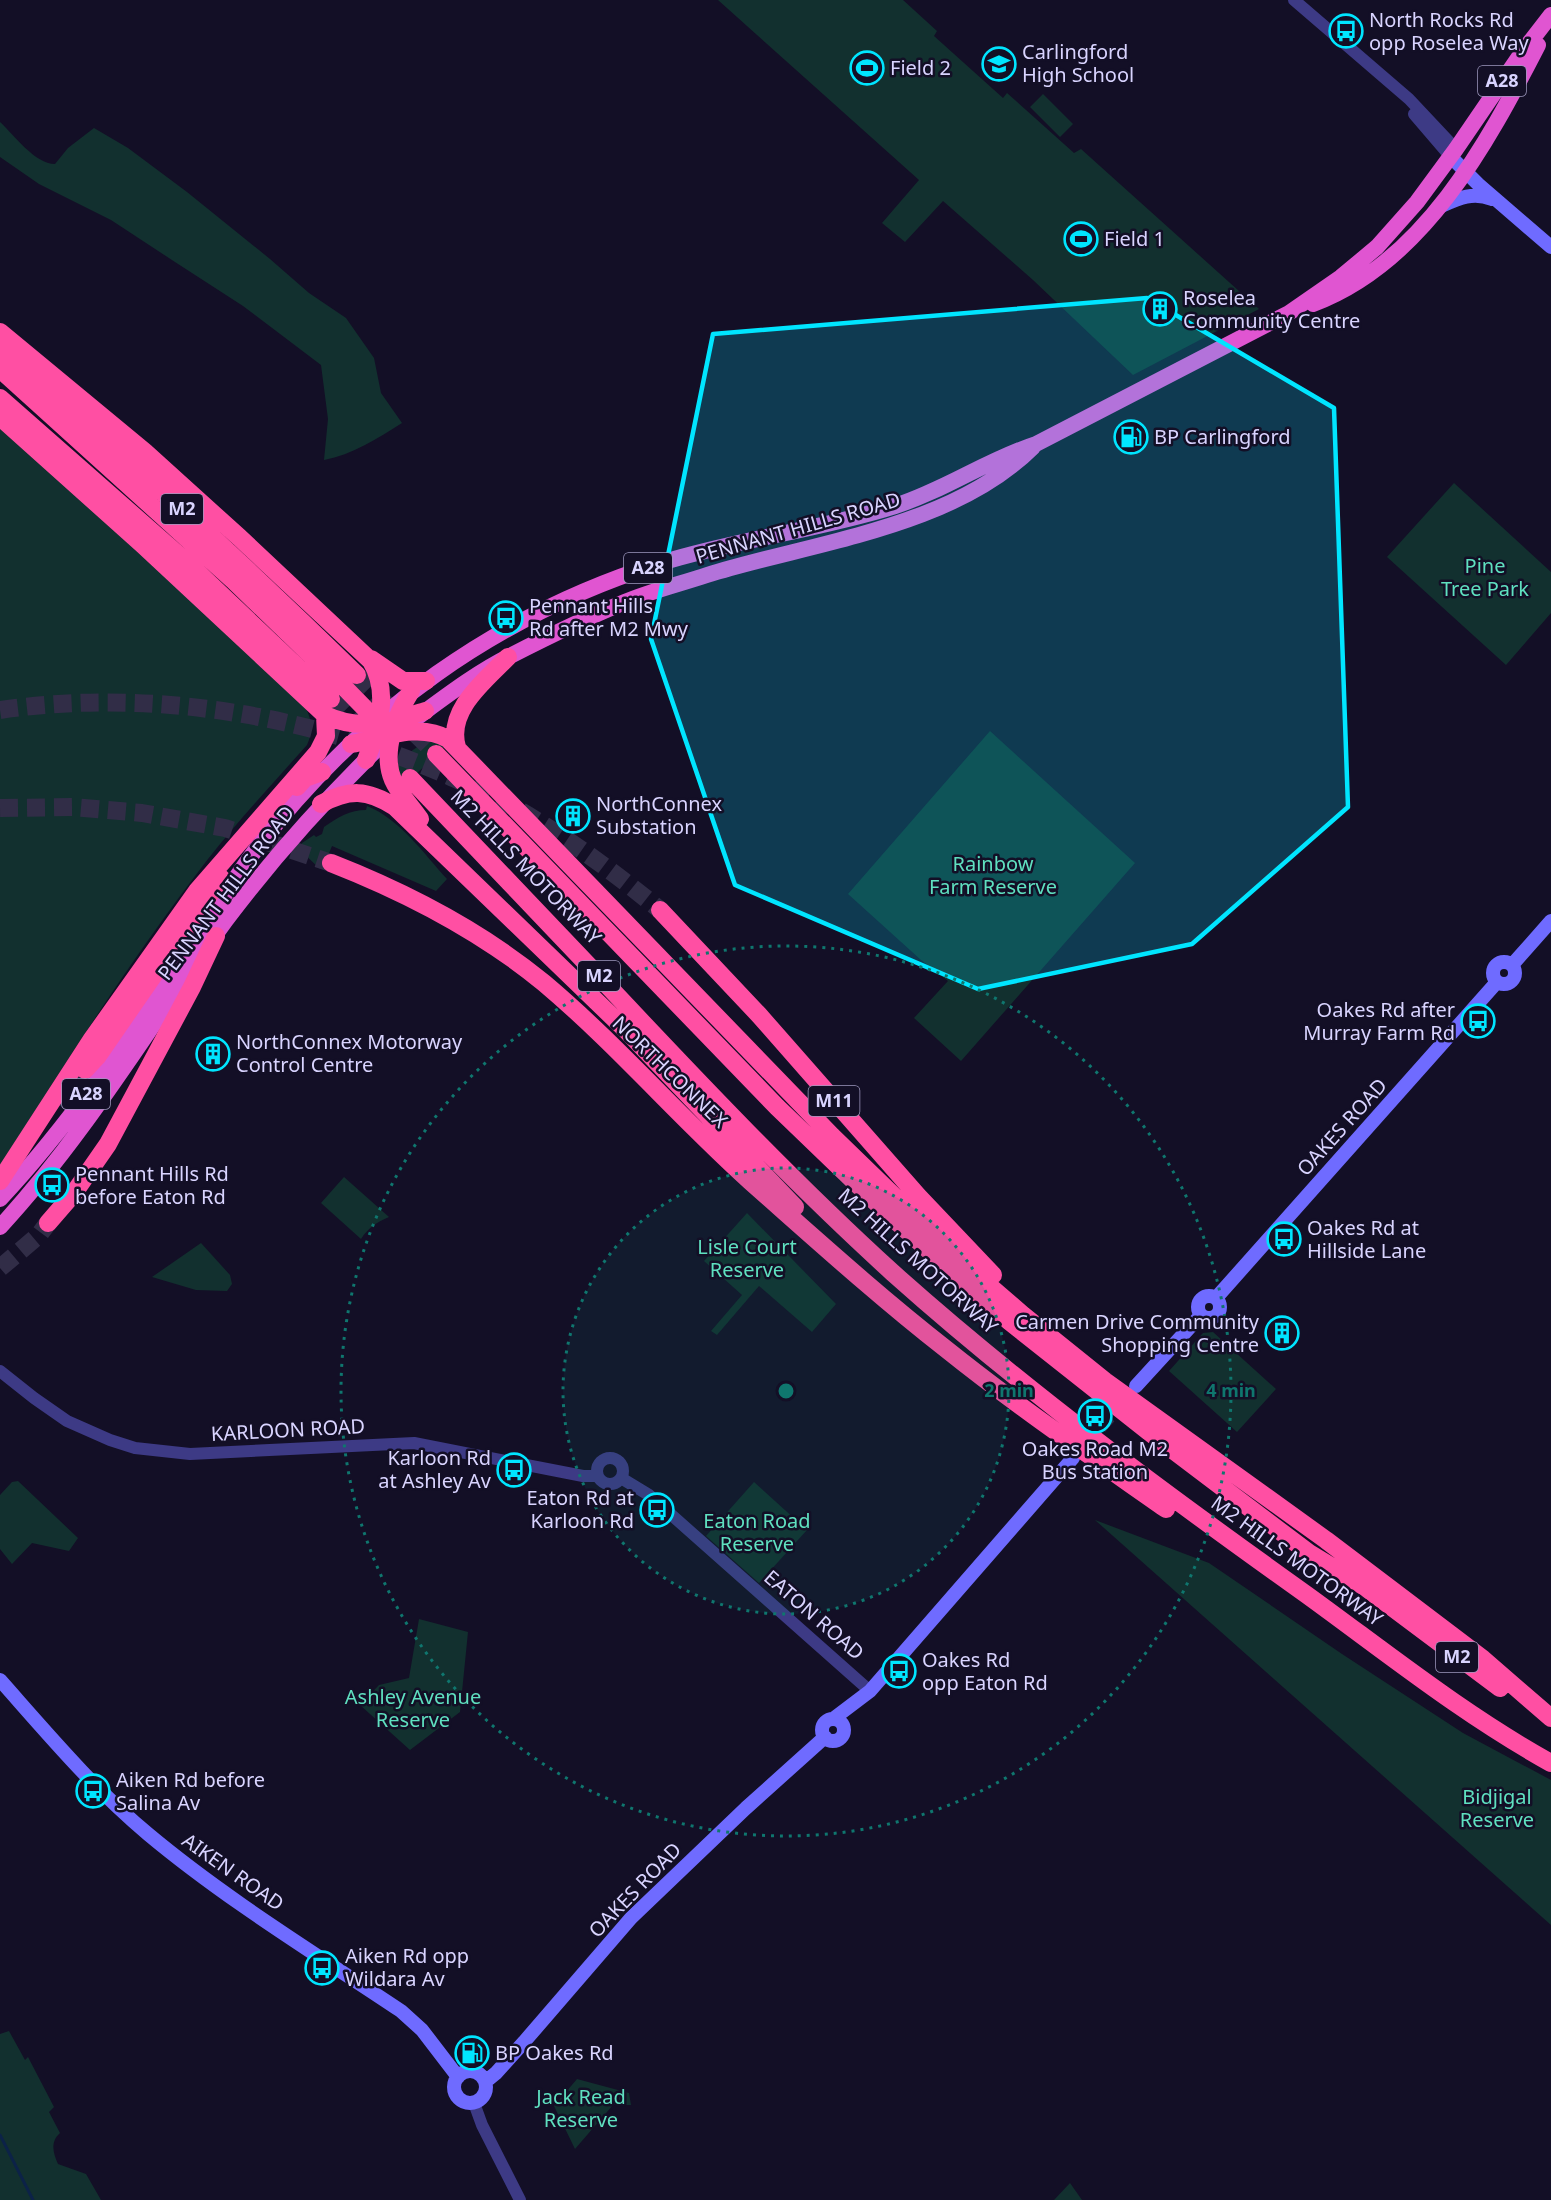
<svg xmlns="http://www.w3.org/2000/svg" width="1551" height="2200" viewBox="0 0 1551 2200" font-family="'Noto Sans',sans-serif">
<rect width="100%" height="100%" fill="#130f26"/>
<path fill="#12302f" d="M718 0H903L937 31 934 36 1003 98 1007 93 1074 153 1081 149 1259 309 1133 375 1033 280 943 201 905 242 882 223 919 180Z
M1043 94 1073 124 1060 137 1030 107Z
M0 122C14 135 35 164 55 164L68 148 94 128 128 148 187 192 270 259 309 293 346 318 374 358 381 393 402 423C378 438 352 455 324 460L328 419 321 365 243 306 175 262 111 220 39 184 0 157Z
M0 426 301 700C311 716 315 728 307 745 273 783 239 820 208 859 132 957 66 1062 0 1166Z
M1454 483 1551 572V613L1506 665 1387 557Z
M990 731 1135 863 961 1061 914 1018 948 981 921 960 848 894Z
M423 739 445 746 402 788 396 762 420 745Z
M367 806C400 819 424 854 447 879L436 891 332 846 325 863 320 869 299 849 302 843 314 835 316 837 322 834 324 827C338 817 350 810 366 810Z
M344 1177 389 1217C377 1222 368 1228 361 1239L321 1203Z
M747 1213 836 1304 812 1332 759 1286 717 1335 711 1331 742 1295 704 1261Z
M201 1243 230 1275 232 1284 227 1291 196 1290 152 1277Z
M1213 1332 1276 1389 1237 1432 1169 1371 1203 1333Z
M18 1481 78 1538 69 1551 32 1543 12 1564 0 1549V1495L12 1482Z
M754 1482 807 1530 759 1583 706 1536Z
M1095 1520 1209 1563 1342 1654 1463 1733 1551 1780V1925Z
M419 1619 468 1632 460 1712 410 1750 360 1705 379 1685 409 1678Z
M9 2031 25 2060 28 2057 54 2107 49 2112 60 2133C50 2142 53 2153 58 2164L86 2174 101 2200H0V2034Z
M577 2079 629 2093 631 2105H613L575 2149 554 2106Z
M1070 2183 1082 2200H1054Z"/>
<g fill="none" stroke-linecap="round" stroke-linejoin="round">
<path stroke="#0c2248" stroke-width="3" d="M0 2135 33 2200"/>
<path stroke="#312d47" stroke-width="14" stroke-dasharray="14 7" stroke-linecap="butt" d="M1086 1443 1123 1401"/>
<path stroke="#312d47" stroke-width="18" stroke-dasharray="18 9" stroke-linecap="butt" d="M357 675 436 754
M331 699 362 730
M0 710C152 688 309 715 449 776 464 783 480 789 495 797 554 828 608 867 660 910
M0 808 73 807 142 813 225 828 331 863
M58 1104 85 1070
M0 1268 39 1235 48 1223"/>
<path stroke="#3d3a85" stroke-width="12" d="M1294 0 1409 99 1456 149
M1414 114 1450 156
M0 1371 34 1398 67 1421 110 1440 135 1448 190 1454 414 1443 583 1476H597
M597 1471a13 13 0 1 1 26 0a13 13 0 1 1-26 0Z
M621 1478 649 1495 870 1691
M474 2103 482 2125 520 2200"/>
<path stroke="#6f6bff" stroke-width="14" d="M1450 156 1478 184 1551 247
M1439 207C1457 199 1472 191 1492 199
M1493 973a11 11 0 1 1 22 0a11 11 0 1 1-22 0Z
M1512 965 1551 921
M1198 1307a11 11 0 1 1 22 0a11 11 0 1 1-22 0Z
M1216 1298 1497 982
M1136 1386 1201 1315
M0 1680C47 1733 94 1789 148 1834 227 1900 316 1954 401 2011L422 2030 458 2077
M833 1719 870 1691 1073 1458
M822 1730a11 11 0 1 1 22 0a11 11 0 1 1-22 0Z
M454 2087a16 16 0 1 1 32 0a16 16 0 1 1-32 0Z
M485 2082 496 2073 524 2042 631 1918 746 1808 825 1737"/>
<path stroke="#e055d1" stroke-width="16" d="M1313 304C1423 263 1487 144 1538 45
M415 719C445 697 476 673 510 656 547 637 586 618 625 602 651 591 680 584 707 575 813 542 952 528 1033 447
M0 1199C78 1116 140 1019 204 925 222 900 238 873 257 848 361 712 498 614 661 563 738 539 819 530 895 506 945 490 987 460 1036 444L1289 313 1341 277 1377 247 1417 202 1456 149 1523 51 1551 15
M0 1227C87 1133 151 1023 226 920 272 859 322 803 376 750"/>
<path stroke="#ff4fa3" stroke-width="18" d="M0 332 145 452 239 537 371 661C390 692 379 729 366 760
M0 351C124 454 242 562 357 675
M0 369 233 580 343 686 384 728
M0 398 191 566 331 699
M0 417 143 545 325 715C361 732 389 722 425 711
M371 659 403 681H426
M411 691C396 715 381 752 393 780 399 794 412 807 420 819
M351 744C382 738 419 722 448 739L832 1136 965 1265 1023 1315 1105 1381 1326 1540 1483 1659 1551 1718
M457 747C446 710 486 680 508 657
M436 754 777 1107 886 1212 943 1263 1010 1322 1149 1432 1309 1553 1365 1587 1500 1688
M410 778C476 848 543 917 609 987 701 1085 794 1183 893 1273 1024 1390 1164 1493 1307 1595 1387 1653 1464 1715 1551 1763
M297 787 305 778 322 772
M321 804C349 789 367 789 395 807L626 1030 795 1207
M331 863C405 892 482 932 544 983 620 1047 685 1124 760 1190 821 1244 882 1299 946 1349 1017 1406 1092 1457 1166 1509
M660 910 759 1015 918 1196 993 1275
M85 1070 97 1057 221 878
M0 1181 92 1039 197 891 318 752 326 736 325 715
M48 1223 74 1193 108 1144 192 987 216 936"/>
</g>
<path fill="#00e5ff" fill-opacity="0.2" stroke="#00e5ff" stroke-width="4.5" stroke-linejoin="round" d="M1147 298 1334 408 1348 807 1192 944 978 989 735 885 651 639 713 334Z"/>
<circle cx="786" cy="1391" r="223" fill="#0f766e" fill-opacity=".12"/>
<g fill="none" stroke="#0f766e" stroke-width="3" stroke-dasharray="3 6">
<circle cx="786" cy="1391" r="223"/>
<circle cx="786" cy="1391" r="445"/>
</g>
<defs>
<symbol id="bus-ring" viewBox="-11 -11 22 22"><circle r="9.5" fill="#130f26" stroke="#00e5ff" stroke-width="1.5"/><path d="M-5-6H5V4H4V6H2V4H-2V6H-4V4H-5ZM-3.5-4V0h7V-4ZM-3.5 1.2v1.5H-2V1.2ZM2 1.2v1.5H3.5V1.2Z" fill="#00e5ff"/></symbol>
<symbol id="school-ring" viewBox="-11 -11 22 22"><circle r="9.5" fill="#130f26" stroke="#00e5ff" stroke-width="1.5"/><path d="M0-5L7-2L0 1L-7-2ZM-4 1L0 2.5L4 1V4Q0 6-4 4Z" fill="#00e5ff"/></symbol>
<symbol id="stadium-ring" viewBox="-11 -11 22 22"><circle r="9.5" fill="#130f26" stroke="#00e5ff" stroke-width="1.5"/><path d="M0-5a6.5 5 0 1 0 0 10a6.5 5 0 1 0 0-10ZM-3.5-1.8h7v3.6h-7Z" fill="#00e5ff"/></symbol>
<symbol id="building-ring" viewBox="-11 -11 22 22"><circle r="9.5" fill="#130f26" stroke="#00e5ff" stroke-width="1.5"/><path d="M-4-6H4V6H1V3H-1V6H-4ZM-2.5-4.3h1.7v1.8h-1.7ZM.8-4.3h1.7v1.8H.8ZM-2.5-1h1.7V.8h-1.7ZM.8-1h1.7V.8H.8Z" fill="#00e5ff"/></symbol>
<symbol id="fuel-ring" viewBox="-11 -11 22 22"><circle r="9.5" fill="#130f26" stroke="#00e5ff" stroke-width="1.5"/><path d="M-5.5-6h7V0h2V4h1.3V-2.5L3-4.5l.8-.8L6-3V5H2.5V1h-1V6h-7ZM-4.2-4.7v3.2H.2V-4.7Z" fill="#00e5ff"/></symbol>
</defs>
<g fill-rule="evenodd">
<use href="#bus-ring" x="1327" y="12" width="38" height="38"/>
<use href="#school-ring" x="980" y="45" width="38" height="38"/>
<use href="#stadium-ring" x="848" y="49" width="38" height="38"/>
<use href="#stadium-ring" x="1062" y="220" width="38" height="38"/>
<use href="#building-ring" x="1141" y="290" width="38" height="38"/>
<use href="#fuel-ring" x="1112" y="418" width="38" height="38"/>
<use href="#bus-ring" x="487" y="599" width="38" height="38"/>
<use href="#building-ring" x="554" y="797" width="38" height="38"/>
<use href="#bus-ring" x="1459" y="1002" width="38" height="38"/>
<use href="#building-ring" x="194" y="1035" width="38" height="38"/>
<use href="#bus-ring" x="33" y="1166" width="38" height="38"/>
<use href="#bus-ring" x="1265" y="1220" width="38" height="38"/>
<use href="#building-ring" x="1263" y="1314" width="38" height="38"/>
<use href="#bus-ring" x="1076" y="1397" width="38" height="38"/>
<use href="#bus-ring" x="495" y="1451" width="38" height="38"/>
<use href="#bus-ring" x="638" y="1491" width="38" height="38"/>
<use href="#bus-ring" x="880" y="1652" width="38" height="38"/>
<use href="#bus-ring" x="74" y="1772" width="38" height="38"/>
<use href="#bus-ring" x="303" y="1949" width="38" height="38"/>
<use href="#fuel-ring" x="453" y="2034" width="38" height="38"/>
</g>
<g text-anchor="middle" stroke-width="5" stroke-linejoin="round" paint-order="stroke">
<g fill="#130f26" stroke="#9e99be" stroke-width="1.5">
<rect x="1478" y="66" width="48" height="30" rx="4.5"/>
<rect x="161" y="494" width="42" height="30" rx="4.5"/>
<rect x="624" y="553" width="48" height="30" rx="4.5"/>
<rect x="578" y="961" width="42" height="30" rx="4.5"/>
<rect x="62" y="1079" width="48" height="30" rx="4.5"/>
<rect x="808.5" y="1086" width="51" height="30" rx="4.5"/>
<rect x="1436" y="1642" width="42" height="30" rx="4.5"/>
</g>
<g font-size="18" font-weight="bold" fill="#d9d4ff">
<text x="1502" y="87">A28</text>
<text x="182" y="515">M2</text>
<text x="648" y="574">A28</text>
<text x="599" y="982">M2</text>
<text x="86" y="1100">A28</text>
<text x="834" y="1107">M11</text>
<text x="1457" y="1663">M2</text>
</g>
<g font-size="20" fill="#d9d4ff" stroke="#130f26" text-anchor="start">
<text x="1369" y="27">North Rocks Rd<tspan x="1369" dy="23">opp Roselea Way</tspan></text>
<text x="1022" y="59">Carlingford<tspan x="1022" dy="23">High School</tspan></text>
<text x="890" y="75">Field 2</text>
<text x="1104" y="246">Field 1</text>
<text x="1183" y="305">Roselea<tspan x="1183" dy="23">Community Centre</tspan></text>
<text x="1154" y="444">BP Carlingford</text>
<text x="529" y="613">Pennant Hills<tspan x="529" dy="23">Rd after M2 Mwy</tspan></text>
<text x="596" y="811">NorthConnex<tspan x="596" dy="23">Substation</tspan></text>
<text x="1455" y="1017" text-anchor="end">Oakes Rd after<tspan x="1455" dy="23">Murray Farm Rd</tspan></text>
<text x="236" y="1049">NorthConnex Motorway<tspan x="236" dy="23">Control Centre</tspan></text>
<text x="75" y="1181">Pennant Hills Rd<tspan x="75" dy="23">before Eaton Rd</tspan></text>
<text x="1307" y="1235">Oakes Rd at<tspan x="1307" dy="23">Hillside Lane</tspan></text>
<text x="1259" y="1329" text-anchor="end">Carmen Drive Community<tspan x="1259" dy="23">Shopping Centre</tspan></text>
<text x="1095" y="1456" text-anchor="middle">Oakes Road M2<tspan x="1095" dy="23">Bus Station</tspan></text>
<text x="491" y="1465" text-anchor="end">Karloon Rd<tspan x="491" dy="23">at Ashley Av</tspan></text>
<text x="634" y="1505" text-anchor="end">Eaton Rd at<tspan x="634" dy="23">Karloon Rd</tspan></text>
<text x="922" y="1667">Oakes Rd<tspan x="922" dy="23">opp Eaton Rd</tspan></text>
<text x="116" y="1787">Aiken Rd before<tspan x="116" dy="23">Salina Av</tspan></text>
<text x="345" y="1963">Aiken Rd opp<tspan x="345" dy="23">Wildara Av</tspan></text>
<text x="495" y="2060">BP Oakes Rd</text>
</g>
<g font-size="20" fill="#d9d4ff" stroke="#130f26">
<text transform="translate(798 528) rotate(-16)" y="7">PENNANT HILLS ROAD</text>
<text transform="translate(526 867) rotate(46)" y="7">M2 HILLS MOTORWAY</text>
<text transform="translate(226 893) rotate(-53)" y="7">PENNANT HILLS ROAD</text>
<text transform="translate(670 1072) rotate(44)" y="7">NORTHCONNEX</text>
<text transform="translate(1342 1127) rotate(-48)" y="7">OAKES ROAD</text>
<text transform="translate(918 1261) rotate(42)" y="7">M2 HILLS MOTORWAY</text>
<text transform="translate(288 1430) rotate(-3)" y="7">KARLOON ROAD</text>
<text transform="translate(1297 1561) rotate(36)" y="7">M2 HILLS MOTORWAY</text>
<text transform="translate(814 1615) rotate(41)" y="7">EATON ROAD</text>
<text transform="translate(233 1872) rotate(35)" y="7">AIKEN ROAD</text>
<text transform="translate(635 1890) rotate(-46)" y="7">OAKES ROAD</text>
</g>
<g font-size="20" fill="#5fe0c0" stroke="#130f26">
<text x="1485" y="573">Pine<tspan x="1485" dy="23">Tree Park</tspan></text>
<text x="993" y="871">Rainbow<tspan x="993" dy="23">Farm Reserve</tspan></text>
<text x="747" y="1254">Lisle Court<tspan x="747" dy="23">Reserve</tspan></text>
<text x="757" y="1528">Eaton Road<tspan x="757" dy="23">Reserve</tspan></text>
<text x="413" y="1704">Ashley Avenue<tspan x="413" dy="23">Reserve</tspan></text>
<text x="1497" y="1804">Bidjigal<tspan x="1497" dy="23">Reserve</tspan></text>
<text x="581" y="2104">Jack Read<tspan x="581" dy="23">Reserve</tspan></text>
</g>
</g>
<circle cx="786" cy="1391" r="9" fill="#0f766e" stroke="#130f26" stroke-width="3"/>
<g font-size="18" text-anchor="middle" font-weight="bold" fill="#0f766e" stroke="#130f26" stroke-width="5" stroke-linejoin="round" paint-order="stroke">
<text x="1009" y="1397">2 min</text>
<text x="1231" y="1397">4 min</text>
</g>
</svg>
